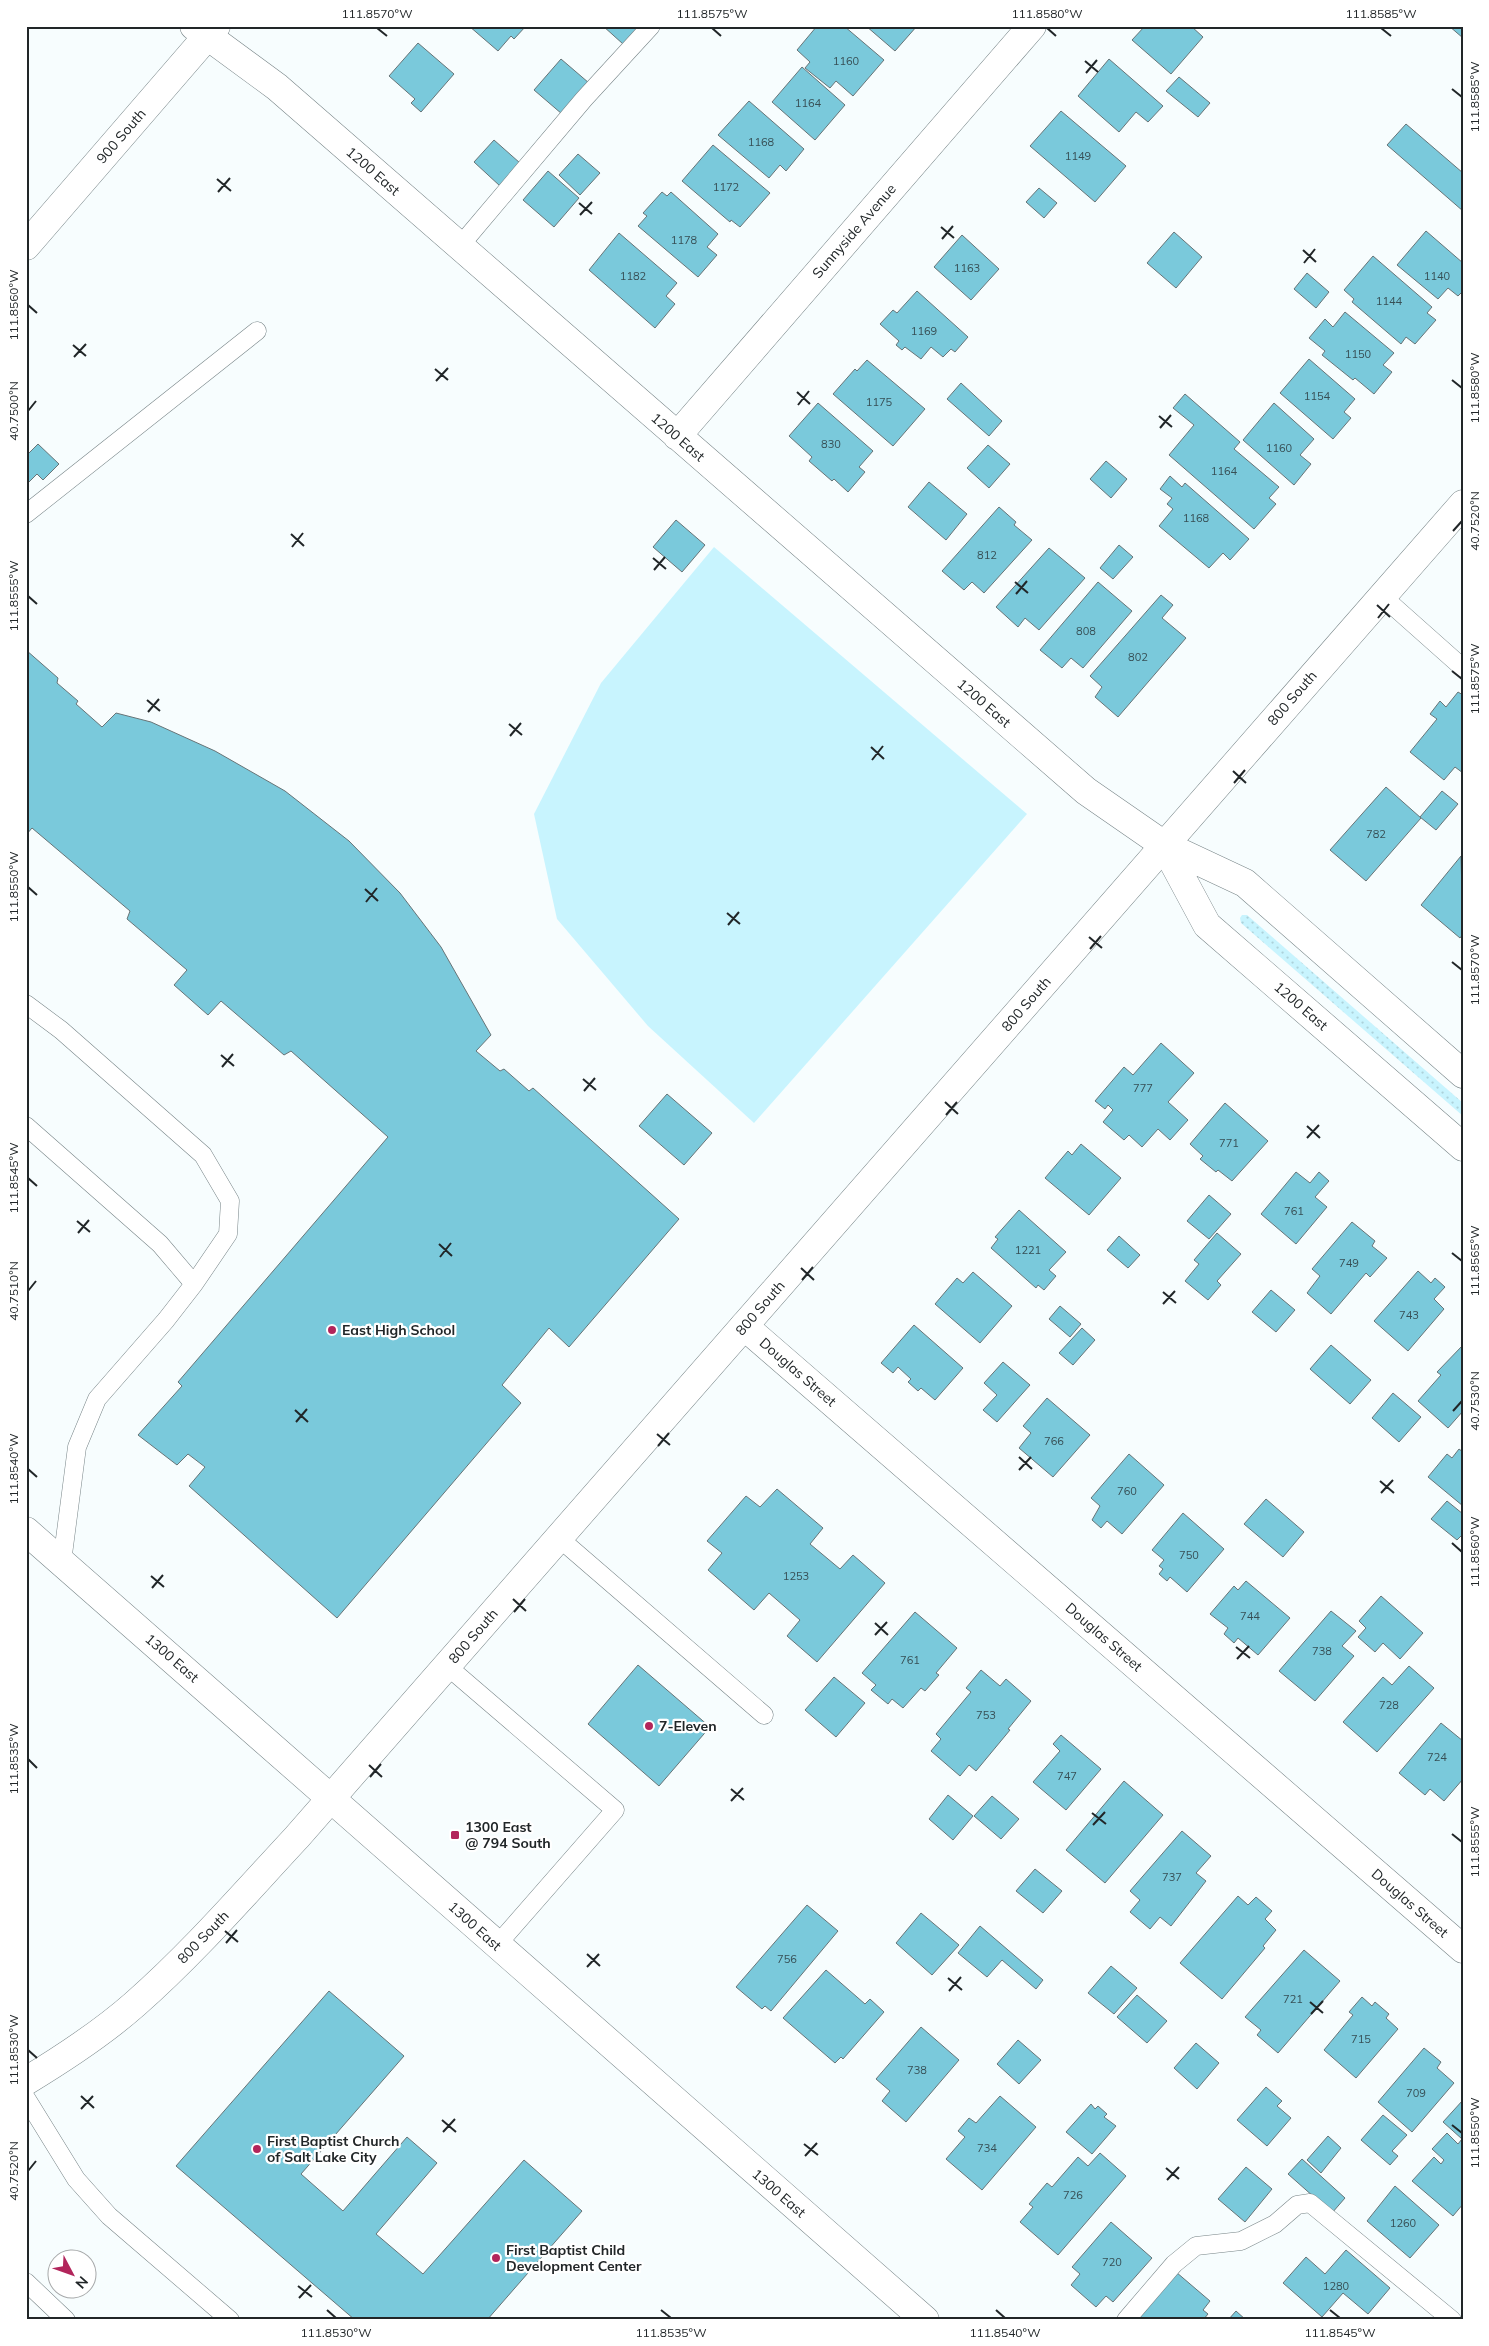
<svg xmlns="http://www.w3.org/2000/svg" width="1489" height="2346" viewBox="0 0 1489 2346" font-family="Mulish,sans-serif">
<defs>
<pattern id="grass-dots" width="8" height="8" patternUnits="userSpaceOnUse" patternTransform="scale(1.25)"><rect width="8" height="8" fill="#c8f4fe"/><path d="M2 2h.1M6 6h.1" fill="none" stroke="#acd1da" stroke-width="1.8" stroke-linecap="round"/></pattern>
</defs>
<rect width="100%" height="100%" fill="#f7fdfe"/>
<path fill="url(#grass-dots)" d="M1242 915H1247L1463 1103V1116L1241 923 1240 918Z"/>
<path fill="#c8f4fe" d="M714 547 1027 814 754 1123 648 1026 557 919 534 814 601 683Z"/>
<path fill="#7ac9db" stroke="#677477" d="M469 26H526L514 39 511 36 498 51Z
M603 26H639L623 44Z
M817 26H844L884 60 853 96 836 81 830 88 805 68 810 62 797 50Z
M866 26H917L895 51Z
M1145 26H1191L1203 37 1171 74 1132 40Z
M1449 26H1463V38Z
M418 43 454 74 421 112 411 103 415 99 389 76Z
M561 59 589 83 562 114 534 90Z
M1109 59 1163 106 1148 122 1136 112 1119 132 1078 96Z
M802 67 845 105 815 140 772 102Z
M1179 77 1210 103 1198 117 1166 91Z
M749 101 804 149 786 171 780 165 769 178 718 135Z
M1061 111 1126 166 1095 202 1030 146Z
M1406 124 1463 173V211L1387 145Z
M494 140 520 163 500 186 474 162Z
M713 145 770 193 740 227 731 220 730 222 682 181Z
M578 154 600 173 580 195 559 175Z
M548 171 579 198 554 227 523 200Z
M1039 188 1057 203 1044 218 1026 202Z
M662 192 667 196 671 192 718 234 707 247 717 255 698 277 638 226 647 216 643 213Z
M1426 231 1463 263V291L1458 296 1448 288 1438 299 1397 265Z
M1174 232 1202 257 1176 288 1147 263Z
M619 233 677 283 666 296 675 304 655 328 589 270Z
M962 235 999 269 971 300 934 267Z
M1373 256 1432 307 1427 313 1436 320 1415 344 1406 337 1401 344 1352 302 1354 299 1344 290Z
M1307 273 1329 292 1316 308 1294 289Z
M917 291 968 337 955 352 951 349 943 357 931 347 921 359 905 347 902 350 896 345 899 341 880 324 893 310 897 313Z
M1345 312 1394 353 1383 365 1392 372 1374 394 1355 378 1353 380 1322 355 1325 351 1309 338 1325 319 1333 327Z
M1309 359 1355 399 1344 412 1351 418 1333 439 1280 393Z
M867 360 925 409 893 446 833 394 855 369 857 371Z
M961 383 1002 421 989 436 947 399Z
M1185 394 1240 442 1234 449 1279 487 1269 498 1276 504 1254 529 1169 455 1194 425 1173 408Z
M818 403 873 451 859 467 865 472 848 492 834 479 832 481 809 461 812 457 789 436Z
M1274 403 1314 439 1300 455 1311 464 1294 485 1243 440Z
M38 444 59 464 43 480 37 474 26 485V456Z
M988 445 1010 464 989 488 967 468Z
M1106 461 1127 479 1111 498 1090 479Z
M1170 476 1182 487 1185 483 1249 539 1230 560 1223 553 1209 568 1159 526 1173 509 1167 504 1172 498 1160 489Z
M929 482 967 514 946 540 908 507Z
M999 507 1016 522 1014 525 1032 540 984 593 972 582 964 590 942 571Z
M676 520 705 545 682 572 653 547Z
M1119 545 1133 557 1113 579 1100 568Z
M1049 548 1085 578 1039 630 1025 618 1018 627 996 607Z
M1098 582 1132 611 1083 668 1071 658 1062 668 1040 650Z
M1161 595 1173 605 1162 618 1186 638 1118 717 1095 697 1102 687 1090 676Z
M26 650 58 678 57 683 78 701 76 704 102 727 116 713 151 722 215 751 285 791 349 841 400 893 441 947 491 1035 476 1051 500 1071 504 1069 529 1091 533 1088 679 1219 569 1347 549 1328 502 1385 521 1403 337 1618 189 1486 205 1467 188 1454 177 1465 138 1435 182 1386 178 1382 388 1137 291 1051 284 1055 221 1001 208 1015 174 985 187 970 127 919 130 911 32 828 26 835Z
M1458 692 1463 695V773L1455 767 1444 780 1410 752 1437 719 1430 714 1440 701 1446 707Z
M1386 787 1421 818 1366 881 1330 850Z
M1442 791 1458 804 1436 830 1420 817Z
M1461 856 1463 934 1460 938 1421 905Z
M1161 1043 1194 1073 1168 1102 1188 1120 1170 1140 1158 1129 1142 1147 1129 1135 1124 1140 1103 1122 1113 1110 1108 1105 1105 1109 1095 1101 1124 1067 1133 1075Z
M667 1094 712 1133 684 1165 639 1126Z
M1225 1103 1268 1141 1232 1181 1218 1170 1216 1172 1200 1159 1203 1156 1190 1144Z
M1081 1144 1121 1178 1089 1215 1045 1178 1068 1151 1072 1155Z
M1296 1172 1310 1183 1319 1172 1329 1181 1315 1197 1327 1207 1296 1244 1261 1214Z
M1209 1195 1231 1214 1209 1239 1187 1221Z
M1019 1210 1066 1252 1049 1270 1056 1276 1044 1290 1038 1285 1036 1288 991 1248 998 1239 995 1237Z
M1352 1222 1375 1241 1372 1246 1387 1258 1370 1277 1366 1273 1331 1314 1307 1293 1320 1276 1312 1269Z
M1217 1233 1241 1254 1217 1281 1221 1285 1208 1300 1185 1281 1199 1264 1194 1260Z
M1119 1236 1140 1255 1128 1268 1107 1250Z
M1418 1271 1431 1283 1435 1278 1445 1287 1434 1299 1444 1309 1408 1351 1374 1321Z
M973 1272 1012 1306 980 1343 935 1304 957 1278 963 1283Z
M1271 1290 1295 1310 1276 1332 1252 1312Z
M1060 1306 1081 1324 1070 1337 1049 1319Z
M914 1325 963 1368 935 1400 921 1388 918 1391 908 1382 911 1379 898 1367 893 1373 881 1363Z
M1082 1328 1095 1340 1073 1365 1059 1353Z
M1331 1345 1371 1380 1350 1404 1310 1369Z
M1463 1345V1411L1448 1428 1418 1401 1441 1375 1437 1372Z
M1003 1362 1030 1385 997 1422 983 1410 997 1395 984 1383Z
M1393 1393 1421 1417 1399 1442 1372 1418Z
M1047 1398 1090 1435 1053 1477 1019 1448 1031 1433 1023 1426Z
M1459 1449 1463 1452V1506L1428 1477 1447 1454 1452 1458Z
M1129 1454 1164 1485 1122 1534 1107 1521 1101 1528 1092 1520 1100 1506 1091 1498Z
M777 1489 823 1528 810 1544 840 1569 853 1555 885 1583 817 1662 787 1636 800 1620 769 1593 754 1610 708 1570 722 1553 707 1541 746 1496 760 1507Z
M1266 1499 1304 1532 1283 1557 1244 1524Z
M1447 1501 1463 1514V1534L1457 1540 1431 1519Z
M1183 1513 1224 1549 1187 1592 1170 1577 1167 1581 1159 1574 1163 1569 1159 1566 1164 1560 1152 1550Z
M1246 1581 1290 1618 1258 1655 1238 1638 1234 1643 1224 1634 1228 1628 1210 1614 1234 1586 1238 1590Z
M1381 1596 1423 1633 1400 1659 1383 1643 1375 1652 1358 1637 1366 1628 1359 1621Z
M1331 1611 1356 1631 1342 1646 1354 1656 1315 1701 1279 1671Z
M915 1612 957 1648 936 1673 939 1675 925 1691 921 1688 903 1708 892 1699 888 1704 871 1690 876 1685 862 1673Z
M638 1665 710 1727 659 1786 588 1724Z
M1409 1666 1434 1688 1377 1752 1343 1722 1383 1677 1392 1685Z
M981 1670 1000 1686 1006 1679 1031 1701 1008 1729 1010 1730 976 1771 969 1765 960 1776 931 1751 941 1739 936 1734 971 1692 966 1688Z
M834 1677 865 1703 836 1737 805 1710Z
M1441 1723 1463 1741V1779L1444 1801 1430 1789 1425 1795 1399 1773Z
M1061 1735 1101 1769 1066 1810 1033 1782 1060 1751 1053 1744Z
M1124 1781 1163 1815 1105 1883 1066 1850Z
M948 1795 973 1816 953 1840 929 1819Z
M992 1796 1019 1819 1001 1839 974 1816Z
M1182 1831 1211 1856 1196 1873 1206 1881 1171 1926 1160 1917 1150 1929 1130 1912 1140 1900 1130 1891Z
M1035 1869 1062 1891 1043 1913 1016 1891Z
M1238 1896 1248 1905 1256 1897 1272 1911 1265 1919 1276 1930 1263 1946 1265 1948 1222 1999 1180 1963Z
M807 1905 838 1931 771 2011 765 2006 762 2009 736 1987Z
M921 1913 959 1945 932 1975 896 1943Z
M980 1926 1043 1980 1036 1989 1002 1960 987 1977 958 1953Z
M1304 1950 1340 1981 1278 2053 1257 2035 1261 2030 1245 2017Z
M1111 1966 1137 1988 1114 2014 1088 1993Z
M826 1970 865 2004 870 1999 884 2012 843 2059 841 2057 835 2063 783 2018Z
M329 1991 404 2056 301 2174 343 2211 407 2137 437 2163 376 2234 423 2274 524 2160 582 2211 487 2320H355L176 2166Z
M1137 1995 1167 2021 1147 2043 1117 2017Z
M1362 1997 1372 2006 1375 2002 1389 2014 1386 2018 1398 2029 1356 2078 1324 2050 1353 2015 1349 2012Z
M921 2027 959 2060 906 2122 882 2101 890 2091 876 2079Z
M1018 2040 1041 2060 1019 2084 997 2064Z
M1196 2043 1219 2063 1197 2089 1174 2068Z
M1424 2048 1441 2062 1437 2068 1454 2083 1412 2132 1378 2102Z
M1266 2087 1282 2101 1277 2106 1291 2118 1267 2146 1237 2120Z
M1000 2096 1036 2127 982 2190 946 2159 965 2137 958 2131 969 2118 976 2123Z
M1463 2100V2204L1453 2216 1412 2181 1434 2157 1441 2164 1444 2160 1432 2149 1447 2133 1458 2144 1462 2139 1443 2122Z
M1091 2104 1095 2109 1098 2106 1107 2114 1104 2117 1116 2126 1092 2154 1066 2132Z
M1383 2115 1407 2135 1392 2151 1398 2156 1390 2165 1361 2140Z
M1328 2136 1341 2148 1321 2173 1307 2160Z
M1100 2153 1126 2176 1058 2255 1020 2222 1033 2207 1029 2204 1047 2183 1052 2187 1078 2157 1088 2166Z
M1302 2159 1345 2198 1332 2213 1288 2174Z
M1246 2167 1272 2189 1245 2222 1218 2199Z
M1395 2186 1439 2225 1410 2258 1367 2221Z
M1111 2222 1152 2258 1113 2302 1106 2296 1096 2307 1071 2285 1080 2274 1072 2267Z
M1346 2250 1390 2288 1368 2314 1343 2293 1322 2317 1283 2283 1306 2257 1325 2274Z
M1176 2272 1210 2301 1203 2310 1208 2314 1203 2320H1139L1137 2318Z
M1236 2311 1246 2320H1228Z"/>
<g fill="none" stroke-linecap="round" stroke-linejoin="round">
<defs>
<path id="lane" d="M459 247 584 99 651 26
M26 514 257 331
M1382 596 1463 668
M26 1004 61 1030 203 1155 230 1201 228 1234 194 1284
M26 1126 160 1244 194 1284 166 1320 97 1399 77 1447 62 1562
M559 1538 764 1715
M447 1666 615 1810 497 1945
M26 2098 76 2179 109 2216 230 2320
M26 2282 66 2320
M1126 2320 1174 2264 1196 2246 1241 2241 1275 2224 1297 2205 1310 2203 1452 2320"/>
<path id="street" d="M194 26 277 87 1086 791 1164 845 1245 883 1463 1074
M677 436 1032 26
M1164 845 1207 925 1463 1147
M744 1326 1463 1949"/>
<path id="secondary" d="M26 246 216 26
M26 1531C327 1793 624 2059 925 2320
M26 2081C64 2058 101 2034 135 2004 193 1953 244 1894 297 1837L1463 504"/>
</defs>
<use href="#lane" stroke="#778487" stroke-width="19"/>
<use href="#street" stroke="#778487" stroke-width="29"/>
<use href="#secondary" stroke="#778487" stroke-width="29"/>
<use href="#lane" stroke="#fff" stroke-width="18"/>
<use href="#street" stroke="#fff" stroke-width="28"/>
<use href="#secondary" stroke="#fff" stroke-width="28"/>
</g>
<path fill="none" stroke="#212628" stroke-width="2" d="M377 28 387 36M712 28 721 36M1047 28 1056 36M1381 28 1391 36M1085 61 1098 72M1086 73 1097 60M1452 89 1462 97M217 179 231 191M218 192 230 178M579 203 592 214M580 215 592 202M941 227 954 238M942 239 953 226M1303 250 1316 262M1304 263 1315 249M28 305 37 313M73 345 86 356M74 357 86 344M435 369 448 380M1452 380 1462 388M436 381 448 368M797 392 810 404M798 405 809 391M28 411 36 401M1159 416 1172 427M1160 428 1171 415M1453 531 1462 521M291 534 304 546M292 547 303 533M653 558 666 569M654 570 665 557M1015 582 1028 593M1016 594 1027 581M28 596 37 604M1377 605 1390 617M1378 618 1389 604M1452 671 1462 679M147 700 160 711M148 712 159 699M509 724 522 735M510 736 521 723M871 747 884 759M872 760 883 746M1233 771 1246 783M1234 783 1245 770M28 887 37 895M365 889 378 901M366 902 377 888M727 913 740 924M728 925 739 912M1089 937 1102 948M1090 949 1101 936M1452 962 1462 970M221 1055 234 1066M222 1067 233 1054M583 1079 596 1090M584 1091 595 1078M945 1102 958 1114M946 1115 957 1102M1307 1126 1320 1138M1307 1138 1319 1125M28 1178 37 1186M77 1221 90 1232M78 1233 89 1220M439 1244 452 1256M1452 1253 1462 1261M440 1257 451 1243M801 1268 814 1280M802 1280 813 1267M28 1291 36 1281M1163 1292 1176 1303M1163 1304 1175 1291M295 1410 308 1422M1453 1411 1462 1401M296 1422 307 1409M657 1434 670 1445M658 1446 669 1433M1019 1457 1032 1469M28 1469 37 1477M1019 1470 1031 1457M1380 1481 1394 1493M1381 1493 1393 1480M1452 1543 1462 1552M151 1576 164 1587M152 1588 163 1575M513 1599 526 1611M514 1612 525 1599M875 1623 888 1635M875 1635 887 1622M1236 1647 1250 1658M1237 1659 1249 1646M28 1759 37 1768M369 1765 382 1777M370 1777 381 1764M731 1789 744 1800M731 1801 743 1788M1092 1813 1106 1824M1093 1825 1105 1812M1452 1834 1462 1842M225 1931 238 1942M226 1943 237 1930M587 1954 600 1966M587 1967 599 1954M948 1978 962 1990M949 1991 961 1977M1310 2002 1323 2013M1311 2014 1323 2001M28 2050 37 2058M81 2096 94 2108M81 2109 93 2096M442 2120 456 2132M1452 2125 1462 2133M443 2132 455 2119M804 2144 818 2155M805 2156 817 2143M1166 2168 1179 2179M28 2171 36 2161M1167 2180 1179 2167M298 2286 312 2297M299 2298 311 2285M327 2310 336 2318M661 2310 671 2318M996 2310 1005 2318M1330 2310 1340 2318"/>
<g fill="#b2255b" stroke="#fff" stroke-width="2">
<circle cx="332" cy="1330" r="5"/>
<circle cx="649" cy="1726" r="5"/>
<rect x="450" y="1830" width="10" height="10" rx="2.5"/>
<circle cx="257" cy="2149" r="5"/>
<circle cx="496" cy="2258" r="5"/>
</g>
<g text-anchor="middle" stroke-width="4.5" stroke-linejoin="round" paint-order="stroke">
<g font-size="11" fill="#374f55">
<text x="846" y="65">1160</text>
<text x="808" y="107">1164</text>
<text x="761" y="146">1168</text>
<text x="1078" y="160">1149</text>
<text x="726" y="191">1172</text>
<text x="684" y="244">1178</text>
<text x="967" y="272">1163</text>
<text x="633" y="280">1182</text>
<text x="1437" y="280">1140</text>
<text x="1389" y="305">1144</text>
<text x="924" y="335">1169</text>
<text x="1358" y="358">1150</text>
<text x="1317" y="400">1154</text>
<text x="879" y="406">1175</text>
<text x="831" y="448">830</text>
<text x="1279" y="452">1160</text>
<text x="1224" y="475">1164</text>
<text x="1196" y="522">1168</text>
<text x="987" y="559">812</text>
<text x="1086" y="635">808</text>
<text x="1138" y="661">802</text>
<text x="1376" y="838">782</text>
<text x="1143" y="1092">777</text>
<text x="1229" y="1147">771</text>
<text x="1294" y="1215">761</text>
<text x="1028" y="1254">1221</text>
<text x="1349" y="1267">749</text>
<text x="1409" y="1319">743</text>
<text x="1054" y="1445">766</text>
<text x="1127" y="1495">760</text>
<text x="1189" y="1559">750</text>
<text x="796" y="1580">1253</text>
<text x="1250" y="1620">744</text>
<text x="1322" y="1655">738</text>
<text x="910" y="1664">761</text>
<text x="1389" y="1709">728</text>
<text x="986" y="1719">753</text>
<text x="1437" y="1761">724</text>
<text x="1067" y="1780">747</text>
<text x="1172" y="1881">737</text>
<text x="787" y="1963">756</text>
<text x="1293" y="2003">721</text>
<text x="1361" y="2043">715</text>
<text x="917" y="2074">738</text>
<text x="1416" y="2097">709</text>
<text x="987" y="2152">734</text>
<text x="1073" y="2199">726</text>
<text x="1403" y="2227">1260</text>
<text x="1112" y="2266">720</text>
<text x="1336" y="2290">1280</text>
</g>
<g font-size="14" fill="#212628" stroke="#fff">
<text transform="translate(121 136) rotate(-49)" y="5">900 South</text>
<text transform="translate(373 171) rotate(41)" y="5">1200 East</text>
<text transform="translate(854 231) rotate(-49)" y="5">Sunnyside Avenue</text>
<text transform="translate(678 437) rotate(41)" y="5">1200 East</text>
<text transform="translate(1292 698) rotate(-49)" y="5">800 South</text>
<text transform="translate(984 703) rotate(41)" y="5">1200 East</text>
<text transform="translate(1026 1004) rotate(-49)" y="5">800 South</text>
<text transform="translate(1301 1006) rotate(41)" y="5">1200 East</text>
<text transform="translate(760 1308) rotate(-49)" y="5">800 South</text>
<text transform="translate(798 1372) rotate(41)" y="5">Douglas Street</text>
<text transform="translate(473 1636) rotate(-49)" y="5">800 South</text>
<text transform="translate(1104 1637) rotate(41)" y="5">Douglas Street</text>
<text transform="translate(172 1658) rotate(41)" y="5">1300 East</text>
<text transform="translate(1410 1903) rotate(41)" y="5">Douglas Street</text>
<text transform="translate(475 1926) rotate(42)" y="5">1300 East</text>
<text transform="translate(203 1937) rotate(-46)" y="5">800 South</text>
<text transform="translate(779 2193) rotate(41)" y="5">1300 East</text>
</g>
<g font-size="14" font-weight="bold" fill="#212628" stroke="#fff" text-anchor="start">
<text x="342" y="1335">East High School</text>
<text x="659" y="1731">7-Eleven</text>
<text x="465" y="1832">1300 East<tspan x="465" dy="16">@ 794 South</tspan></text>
<text x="267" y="2146">First Baptist Church<tspan x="267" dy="16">of Salt Lake City</tspan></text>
<text x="506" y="2255">First Baptist Child<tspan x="506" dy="16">Development Center</tspan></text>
</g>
</g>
<rect width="1489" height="2346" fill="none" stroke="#ffffff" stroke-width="55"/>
<g transform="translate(72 2274) rotate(131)"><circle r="24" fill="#ffffff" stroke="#a6a8a9"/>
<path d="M0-4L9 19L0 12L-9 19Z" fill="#b2255b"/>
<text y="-8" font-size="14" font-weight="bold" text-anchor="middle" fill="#212628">N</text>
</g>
<rect x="28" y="28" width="1434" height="2290" fill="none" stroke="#212628" stroke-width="2"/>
<g font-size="12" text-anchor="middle" fill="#212628">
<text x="377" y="18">111.8570°W</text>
<text x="712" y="18">111.8575°W</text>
<text x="1047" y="18">111.8580°W</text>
<text x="1381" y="18">111.8585°W</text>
<text transform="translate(1475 97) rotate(-90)" y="4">111.8585°W</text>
<text transform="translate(14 305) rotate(-90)" y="4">111.8560°W</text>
<text transform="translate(1475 388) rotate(-90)" y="4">111.8580°W</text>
<text transform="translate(14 411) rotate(-90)" y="4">40.7500°N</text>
<text transform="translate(1475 521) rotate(-90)" y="4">40.7520°N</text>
<text transform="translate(14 596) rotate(-90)" y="4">111.8555°W</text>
<text transform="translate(1475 679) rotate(-90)" y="4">111.8575°W</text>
<text transform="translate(14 887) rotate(-90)" y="4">111.8550°W</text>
<text transform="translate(1475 970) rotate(-90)" y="4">111.8570°W</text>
<text transform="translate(14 1178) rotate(-90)" y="4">111.8545°W</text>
<text transform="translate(1475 1261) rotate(-90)" y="4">111.8565°W</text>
<text transform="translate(14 1291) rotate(-90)" y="4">40.7510°N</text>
<text transform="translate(1475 1401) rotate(-90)" y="4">40.7530°N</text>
<text transform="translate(14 1469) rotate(-90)" y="4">111.8540°W</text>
<text transform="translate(1475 1552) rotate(-90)" y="4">111.8560°W</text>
<text transform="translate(14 1759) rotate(-90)" y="4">111.8535°W</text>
<text transform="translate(1475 1842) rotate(-90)" y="4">111.8555°W</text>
<text transform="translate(14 2050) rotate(-90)" y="4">111.8530°W</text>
<text transform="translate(1475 2133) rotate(-90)" y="4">111.8550°W</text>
<text transform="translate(14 2171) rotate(-90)" y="4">40.7520°N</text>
<text x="336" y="2337">111.8530°W</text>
<text x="671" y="2337">111.8535°W</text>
<text x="1005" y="2337">111.8540°W</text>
<text x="1340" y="2337">111.8545°W</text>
</g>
</svg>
